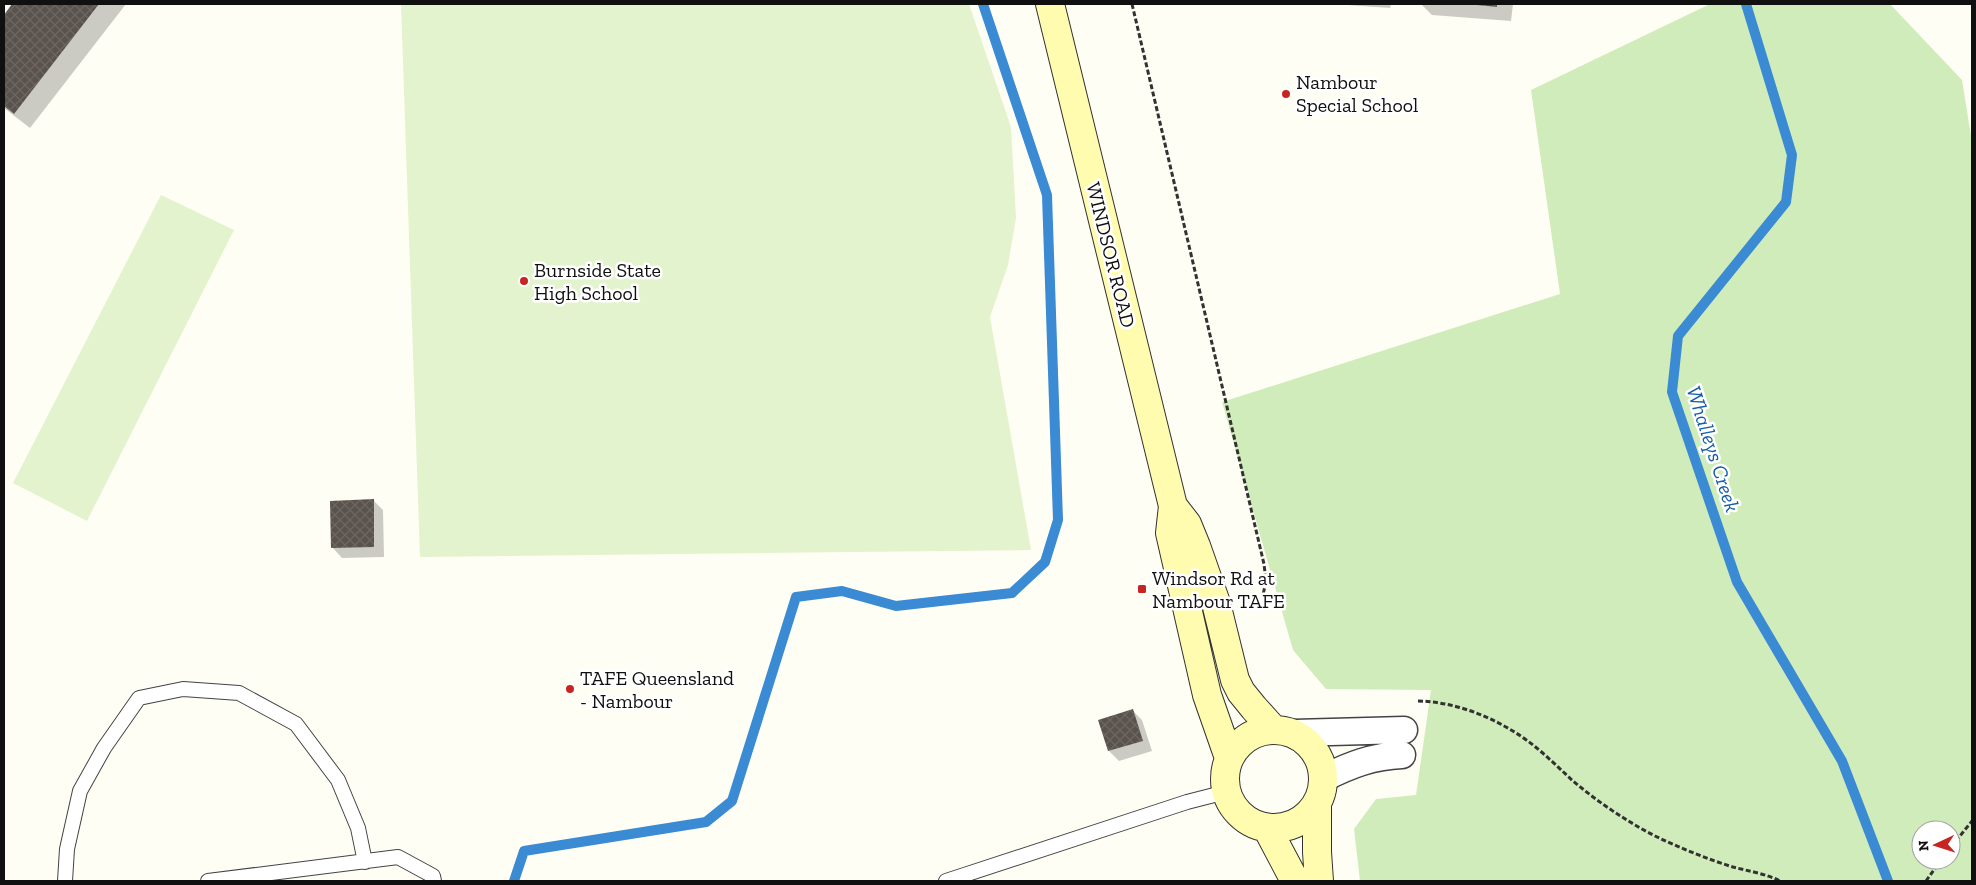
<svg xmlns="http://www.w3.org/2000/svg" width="1976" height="885" viewBox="0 0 1976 885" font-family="'Zilla Slab',serif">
<defs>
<pattern id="building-cross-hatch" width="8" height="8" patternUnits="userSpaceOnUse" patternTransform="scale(1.25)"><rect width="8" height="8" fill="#5a524c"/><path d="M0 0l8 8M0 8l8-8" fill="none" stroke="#6d6661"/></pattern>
</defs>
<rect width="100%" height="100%" fill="#fffef4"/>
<path fill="#d1ecbb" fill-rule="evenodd" d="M1710 4H1890L1962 80 1972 142V881H1360L1354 829 1376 799 1416 795 1431 690 1326 689 1293 650 1222 402 1560 294 1531 90ZM1921 830H1951V860H1921Z"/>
<path fill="#e3f3cd" d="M401 4H969L1011 127 1016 218 1008 265 990 317 1031 550 420 557Z
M161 195 234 230 87 521 13 483Z"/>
<path fill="#0003" d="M14 4H126L30 128 4 108V17Z
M1333 4H1391L1390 8Z
M1421 4H1513L1511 21 1432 15Z
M373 500 383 510 384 557 342 558 332 547Z
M1132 710 1142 720 1152 751 1119 761 1109 751 1100 721Z"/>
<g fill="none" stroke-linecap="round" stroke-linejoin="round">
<path stroke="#3a8bd3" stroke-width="10" d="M1746 4 1792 155 1786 202 1678 336 1672 392 1737 582 1842 761 1888 881
M514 881 524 851 706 822 732 801 796 597 842 591 896 606 1012 593 1045 562 1058 520 1047 195 983 4"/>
</g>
<path fill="url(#building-cross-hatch)" d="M12 4H99L14 114 4 106V15Z
M1477 4H1497V7L1477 5Z
M374 499V547L331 548 330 501Z
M1133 709 1143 741 1108 751 1098 720Z"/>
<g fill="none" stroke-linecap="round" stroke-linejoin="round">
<defs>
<path id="lane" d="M65 881 67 849 80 791 104 748 139 698 183 689 239 693 296 724 338 780 358 828 365 862
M208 881 398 857 433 876 434 881
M946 881 1187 802 1226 792"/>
<path id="street" d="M1294 733 1404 730
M1324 778C1350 765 1373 756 1402 755"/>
<path id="secondary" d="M1050 4 1173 506 1170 533 1207 695 1229 758
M1173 506 1187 524 1196 546 1216 603 1235 680 1241 692 1254 708 1273 729
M1225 779a49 49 0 1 1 98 0a49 49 0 1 1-98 0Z
M1317 804V852L1319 881
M1267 828 1295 881"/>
</defs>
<use href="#lane" stroke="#434343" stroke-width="16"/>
<use href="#street" stroke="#434343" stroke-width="29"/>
<use href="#secondary" stroke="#323232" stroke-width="30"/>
<path stroke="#323232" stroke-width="3" stroke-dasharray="5 2.5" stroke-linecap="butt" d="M1132 4 1264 564 1266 581 1263 595
M1418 701C1459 702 1501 720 1533 745 1547 756 1560 769 1573 781 1598 802 1626 821 1655 836 1680 848 1707 859 1733 867 1748 871 1767 874 1780 881
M1951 847 1972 821
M1926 881 1941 860"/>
<use href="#lane" stroke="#fff" stroke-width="14"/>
<use href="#street" stroke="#fff" stroke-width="26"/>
<use href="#secondary" stroke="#fffcaf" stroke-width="28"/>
</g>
<g fill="#c72521" stroke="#fff" stroke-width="2">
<circle cx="1286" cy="94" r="5"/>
<circle cx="524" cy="281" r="5"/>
<rect x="1137" y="584" width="10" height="10" rx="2.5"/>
<circle cx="570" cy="689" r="5"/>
</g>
<g text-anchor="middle" stroke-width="5" stroke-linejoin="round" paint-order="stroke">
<g font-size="20" fill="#101010" stroke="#fff" text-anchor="start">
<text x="1296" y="89">Nambour<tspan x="1296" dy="23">Special School</tspan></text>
<text x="534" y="277">Burnside State<tspan x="534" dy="23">High School</tspan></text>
<text x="1152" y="585">Windsor Rd at<tspan x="1152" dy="23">Nambour TAFE</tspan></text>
<text x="580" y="685">TAFE Queensland<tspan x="580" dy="23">- Nambour</tspan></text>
</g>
<g font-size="20" fill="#101010" stroke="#fff">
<text transform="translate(1111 255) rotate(76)" y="7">WINDSOR ROAD</text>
</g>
<g font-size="21" font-style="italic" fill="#135da9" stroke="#fff">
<text transform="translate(1713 449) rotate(72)" y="7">Whalleys Creek</text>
</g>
</g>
<rect width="1976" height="885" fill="none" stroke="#101010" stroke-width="10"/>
<g transform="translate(1936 845) rotate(266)"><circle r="24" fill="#ffffff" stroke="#9f9f9f"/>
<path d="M0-4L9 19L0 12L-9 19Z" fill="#c72521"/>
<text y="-8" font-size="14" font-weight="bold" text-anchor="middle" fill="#101010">N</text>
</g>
</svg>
